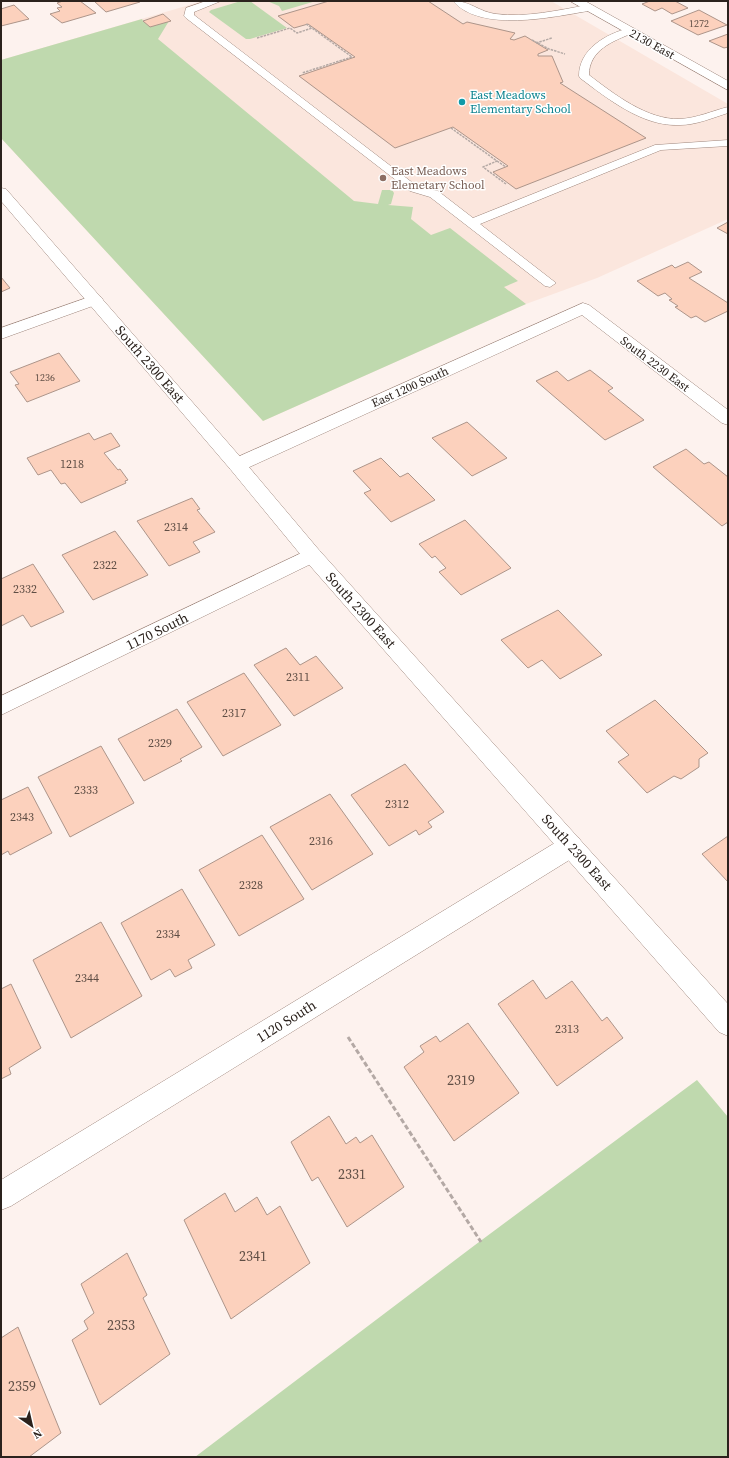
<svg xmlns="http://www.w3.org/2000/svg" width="729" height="1458" viewBox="0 0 729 1458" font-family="'Source Serif 4',serif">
<rect width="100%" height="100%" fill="#fdf2ee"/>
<path fill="#fbe6dd" d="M203 1H551L728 104V219L597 278 526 304 263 421 1 138V60Z"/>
<path fill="#bfd9ae" d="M241 1H250L287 28 250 39H246L209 12 211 10Z
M267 1H316L282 11 279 6Z
M142 19 143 21H169L158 39 354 201 378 204 382 190H392L394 193 391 204 388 205 413 207 411 219 431 235 450 228 518 281 504 287 526 304 263 421 1 138V60Z
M697 1080 728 1117V1457H195L475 1245Z"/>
<path fill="#fcd1bd" stroke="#ad958a" d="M63 1H80L96 13 62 23 50 14 60 11 57 8 62 7 57 3Z
M94 1H139L140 2 106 12Z
M329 1H428L463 24 467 22 515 33 510 39 514 40 525 36 548 50 538 54V56H552L563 82 560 83 646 138 516 189 493 172 508 166 453 127 395 148 299 76 355 57 308 24 294 28 278 16Z
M650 1H675L688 8 672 14 662 8 655 11 642 4Z
M14 5 29 19 1 26V9Z
M699 10 727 25 698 35 671 21Z
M163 14 171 21 150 27 143 21Z
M728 34V47L724 48 709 41Z
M728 222V234L717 228Z
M688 262 702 272 689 278 728 303V311L705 322 696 316 691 318 675 307 678 306 669 300 672 299 665 293 658 296 637 281 672 265 675 268Z
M1 277 10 288 1 292Z
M59 353 80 381 27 402 15 385 19 384 10 372Z
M590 370 613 388 608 391 644 420 605 440 536 381 557 371 568 381Z
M467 422 507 458 472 476 432 438Z
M89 433 94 440 111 433 120 446 104 453 118 470 120 469 128 480 125 481 126 483 81 503 65 483 61 484 51 470 38 475 27 458Z
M686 449 704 464 709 462 728 477V522L722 526 653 467Z
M381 458 400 477 408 473 435 500 391 522 364 493 371 490 353 471Z
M192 498 200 509 197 510 215 532 193 542 200 552 169 566 137 521Z
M465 520 511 568 461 595 439 572 446 568 435 556 432 558 419 544Z
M115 531 148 575 93 600 62 555Z
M33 564 64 612 31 627 23 615 1 626V579Z
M558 610 602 655 560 679 542 660 528 668 501 640Z
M286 648 300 665 316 656 343 688 294 716 254 665Z
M244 673 281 725 223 756 187 702Z
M655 700 708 753 699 759V767L681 779 674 776 647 793 618 762 629 755 606 731Z
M177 709 202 747 180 759 182 761 144 781 118 739Z
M101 746 134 803 70 837 38 777Z
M405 764 444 812 428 822 432 827 419 835 416 830 389 846 351 795Z
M28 787 52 833 10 855 8 851 1 855V800Z
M330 794 373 854 312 890 270 827Z
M262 835 304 899 239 936 199 870Z
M728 836V882L702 854Z
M182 889 215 945 188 960 192 968 175 977 170 969 151 980 121 923Z
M101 922 142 996 71 1038 33 960Z
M533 980 546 999 572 981 602 1021 607 1017 623 1038 557 1086 498 1004Z
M11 984 41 1048 9 1068 11 1074 1 1079V989Z
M468 1023 519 1093 454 1141 404 1067 424 1052 420 1046 436 1036 440 1042Z
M329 1116 346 1144 356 1137 360 1143 372 1135 404 1187 347 1227 318 1177 312 1181 291 1142Z
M225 1193 235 1212 257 1197 267 1215 280 1206 310 1263 231 1319 184 1220Z
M127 1253 147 1295 143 1298 170 1354 100 1405 72 1340 88 1329 84 1321 94 1313 81 1284Z
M18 1327 61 1433 29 1457H1V1338Z"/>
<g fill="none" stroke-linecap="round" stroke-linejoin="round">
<defs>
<path id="lane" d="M206 1H221L194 12V15L418 187 438 191 473 218 655 145 728 140V146L661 150 480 224 556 283 550 287 545 286 430 197 410 191 186 18 184 16 186 8Z
M453 1C471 1 479 12 496 14 526 18 559 10 588 5L593 8 588 11C553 17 480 33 453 1Z
M629 28 634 31 633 33C613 41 589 50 589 75 614 94 647 120 680 119 697 118 712 111 728 107V113C712 118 696 125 680 125 643 127 608 99 580 78L579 76C579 49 606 34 629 28Z"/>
<path id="street" d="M570 1H585L728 81V90Z
M95 295 101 297 103 300 101 303 1 339V328Z
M583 303 589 305 728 410V425L722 423 582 315 243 470 237 471 231 470 228 465 231 460Z
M312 548 319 550 322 555 319 560 1 715V696Z
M571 835 579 838 583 846 579 854 11 1206 1 1210V1180L563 838Z"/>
<path id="secondary" d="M1 188 6 189 243 460 319 550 728 1004V1036L719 1032 305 560 231 470 1 201Z"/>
</defs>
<use href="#lane" stroke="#9e867c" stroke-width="1"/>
<use href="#street" stroke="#9e867c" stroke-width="1"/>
<use href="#secondary" stroke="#9e867c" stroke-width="1"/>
<path stroke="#b4a9a5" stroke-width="1.5" stroke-dasharray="2.5 1" stroke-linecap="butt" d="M306 24 312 28
M257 38 290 28 297 33 312 28 352 57 302 73
M532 40 549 49 565 54
M536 43 552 38
M451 128 497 161 483 167 506 184
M497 161 506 167"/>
<path stroke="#b4a9a5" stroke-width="3" stroke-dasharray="5 2.5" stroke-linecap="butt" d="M348 1037 481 1242"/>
<use href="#lane" fill="#fff" fill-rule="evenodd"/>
<use href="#street" fill="#fff" fill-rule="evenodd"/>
<use href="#secondary" fill="#fff" fill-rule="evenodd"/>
</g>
<circle fill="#0f9aa8" stroke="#fff" stroke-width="1.5" cx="462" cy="102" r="4"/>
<circle fill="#8d6e63" stroke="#fff" stroke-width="1.5" cx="383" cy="178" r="4"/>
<g text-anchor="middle" stroke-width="3" stroke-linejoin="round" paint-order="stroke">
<g font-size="10" fill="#5f4e45">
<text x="699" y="27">1272</text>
<text x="45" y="381">1236</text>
</g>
<g font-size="12" fill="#2b221d" stroke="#fff">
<text transform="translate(652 44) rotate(29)" y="4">2130 East</text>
<text transform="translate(655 364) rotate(37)" y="4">South 2230 East</text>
<text transform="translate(410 387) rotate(-24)" y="4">East 1200 South</text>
</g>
<g font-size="12" fill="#0d838f" stroke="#fff" text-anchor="start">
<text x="470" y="99">East Meadows<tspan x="470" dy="14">Elementary School</tspan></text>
</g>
<g font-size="12" fill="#785e54" stroke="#fff" text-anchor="start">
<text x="391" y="175">East Meadows<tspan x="391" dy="14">Elemetary School</tspan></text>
</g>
<g font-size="12" fill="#5f4e45">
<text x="72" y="468">1218</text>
<text x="176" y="531">2314</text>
<text x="105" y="569">2322</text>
<text x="25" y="593">2332</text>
<text x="298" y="681">2311</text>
<text x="234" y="717">2317</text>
<text x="160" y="747">2329</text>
<text x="86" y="794">2333</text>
<text x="397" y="808">2312</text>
<text x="22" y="821">2343</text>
<text x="321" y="845">2316</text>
<text x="251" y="889">2328</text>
<text x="168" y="938">2334</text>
<text x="87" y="982">2344</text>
<text x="567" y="1033">2313</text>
</g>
<g font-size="14" fill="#2b221d" stroke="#fff">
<text transform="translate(150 364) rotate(49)" y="5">South 2300 East</text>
<text transform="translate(361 610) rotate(48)" y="5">South 2300 East</text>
<text transform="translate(157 631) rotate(-26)" y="5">1170 South</text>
<text transform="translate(577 852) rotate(48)" y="5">South 2300 East</text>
<text transform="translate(286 1021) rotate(-32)" y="5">1120 South</text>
</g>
<g font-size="14" fill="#5f4e45">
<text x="461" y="1085">2319</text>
<text x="352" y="1179">2331</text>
<text x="253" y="1261">2341</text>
<text x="121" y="1330">2353</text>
<text x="22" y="1391">2359</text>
</g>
</g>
<rect width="729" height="1458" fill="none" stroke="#2b221d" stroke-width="4"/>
<g transform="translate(32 1426) rotate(146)" stroke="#ffffff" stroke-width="3" paint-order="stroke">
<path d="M0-3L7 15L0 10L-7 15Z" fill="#2b221d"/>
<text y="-6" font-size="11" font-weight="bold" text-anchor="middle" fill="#2b221d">N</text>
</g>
</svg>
